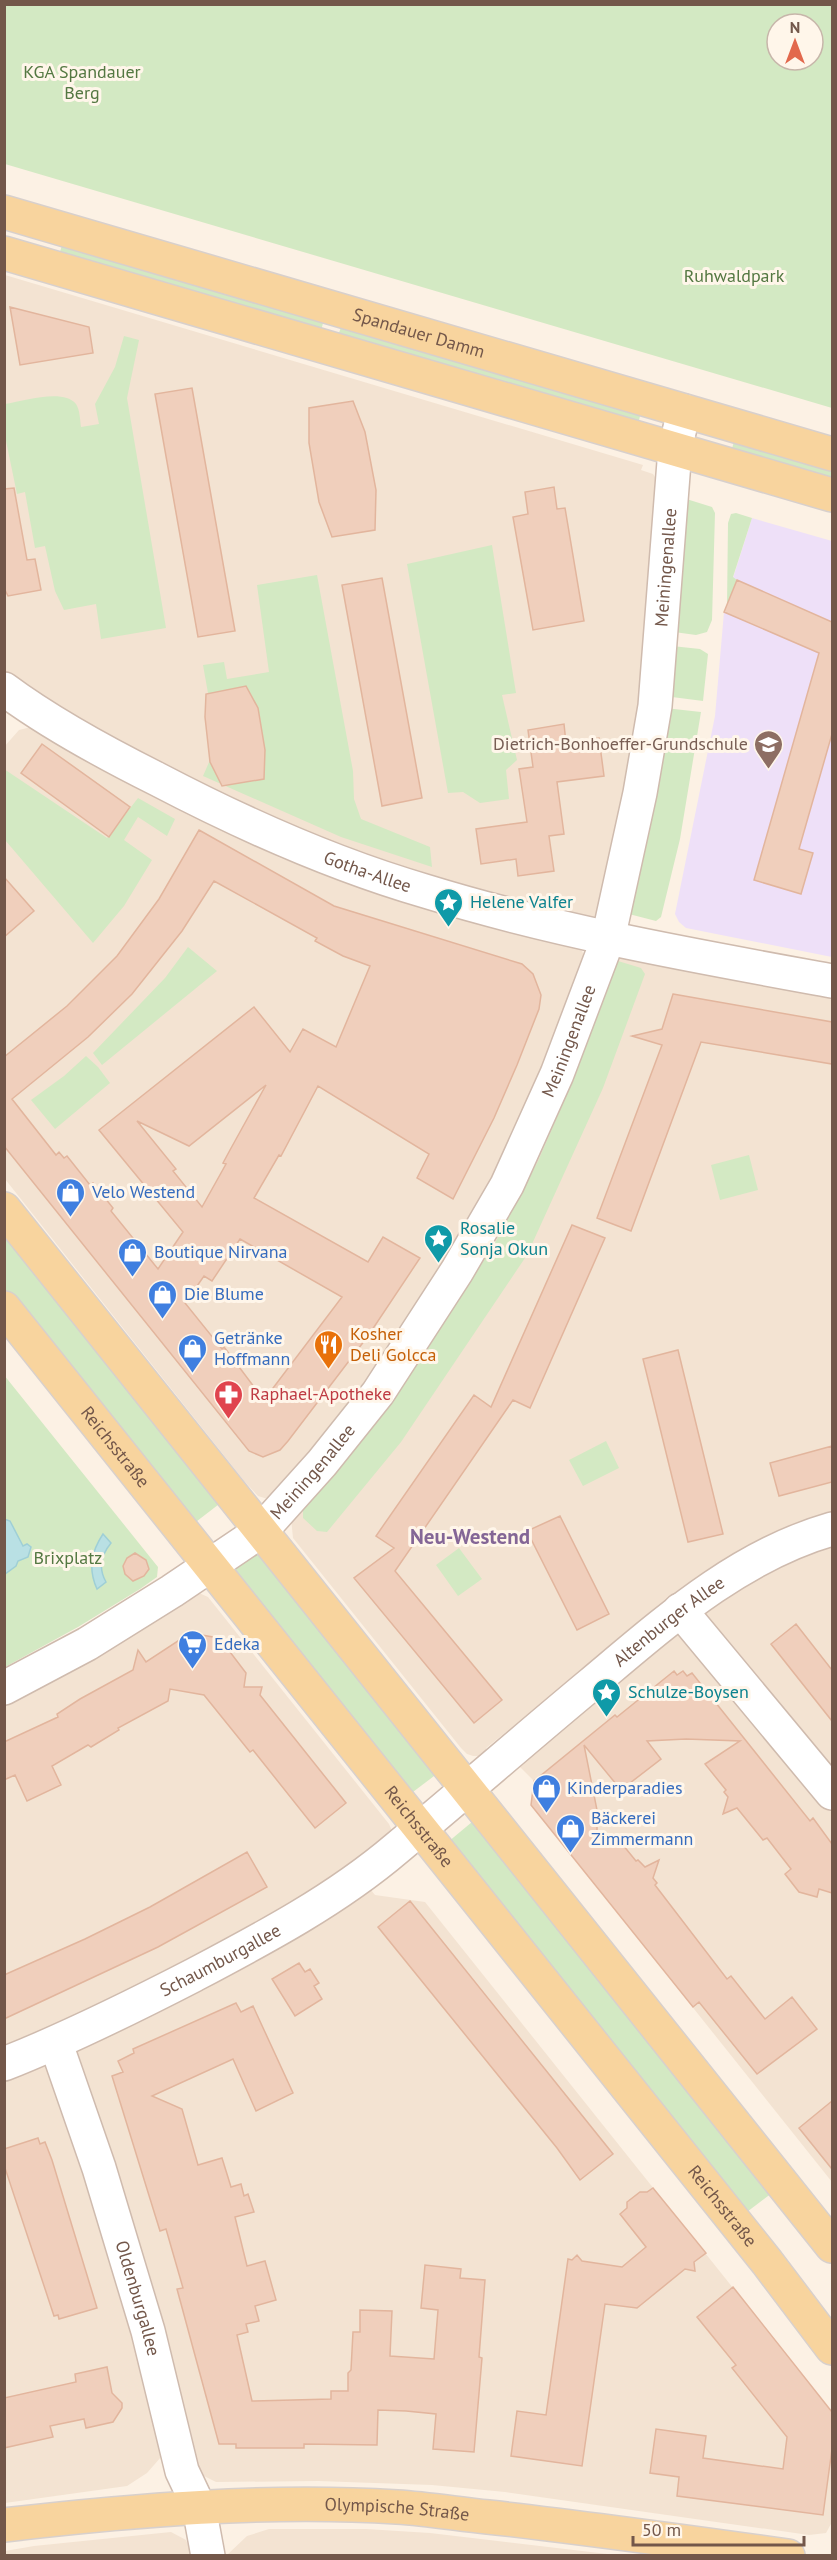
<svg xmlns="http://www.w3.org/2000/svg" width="837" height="2560" viewBox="0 0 837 2560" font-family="'PT Sans',sans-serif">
<rect width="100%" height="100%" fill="#fcf1e4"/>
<path fill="#f3e3d2" d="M5 275 643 465 641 470 653 474 655 477 650 629 639 743 602 910 594 917 586 920 397 870 283 826 91 728 5 672Z
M27 728H34L155 797 280 858 450 916 574 946 582 951 586 959 501 1172 376 1378 274 1501 258 1496 245 1482 5 1179 4 747 19 730Z
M622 953 832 992V1518L681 1592 486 1748 488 1752 481 1756H473L467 1754 461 1748 293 1538 291 1518 372 1424 608 967Z
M832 1541V1780L704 1616V1609L715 1597Z
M199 1593 208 1597 389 1824 392 1831V1838L301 1903 5 2054V1705L51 1681 193 1594Z
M672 1630 689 1634 832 1813V2182L639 1940 534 1781 516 1763Z
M366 1884 375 1895 425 1902 832 2412V2522L826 2533 809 2535 505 2492 432 2485 318 2481 216 2482 200 2474 73 2049Z
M49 2063 88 2168 164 2450 161 2457 147 2473 127 2486 5 2503V2076Z
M269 2529H366L430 2533 616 2555H227L247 2536Z
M171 2532 186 2540 193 2556H5V2551L34 2546Z"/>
<path fill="#eee0f8" d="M752 518 832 541V957L686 928 679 922 675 914 715 716 724 612 737 580 733 578Z"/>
<path fill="#d3e9c3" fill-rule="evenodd" d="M4 5H832V408L5 164ZM777 24H813V60H777Z
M63 242 324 319 321 331 59 255Z
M342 324 641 412 638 424 338 336Z
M124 336 139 340 127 398 166 628 101 639 96 604 64 610 55 591 45 546 35 548 25 492 17 494 5 436V404C23 401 64 388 76 404 80 410 80 420 81 427L99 424 95 404 115 367Z
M735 438 832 467V482L731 452Z
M680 497 712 507 715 513 712 620 707 632 696 635 674 632Z
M736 513 752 518 733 577 737 580 727 606 728 523 731 514Z
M492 545 516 693 502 695 517 760 506 770 509 799 480 803 463 792 448 793 407 564Z
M317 575 353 771 354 799 361 819 430 847 432 867 341 837 203 776 217 744 203 665 224 662 227 679 269 672 257 585Z
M672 646 700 649 708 654 703 701 672 697Z
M665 708 701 712 680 839 661 917 656 921 625 913Z
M4 769 107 838 138 798 175 819 167 836 138 817 124 840 152 860 124 906 93 943 5 840Z
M188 947 217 971 102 1065 93 1053 165 978Z
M618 961 641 968 645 974 603 1088 527 1255 401 1442 327 1532 317 1531 303 1518V1510L374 1425 425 1353 496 1241 538 1161 574 1078 613 965Z
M86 1056 98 1067 110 1083 55 1129 31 1100 64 1076Z
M749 1155 758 1190 720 1200 711 1165Z
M4 1224 227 1498 188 1528 5 1299Z
M4 1375 158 1567 157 1577 140 1589 78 1627 5 1667Z
M606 1441 619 1468 583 1486 569 1460Z
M459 1548 482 1579 458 1596 436 1565Z
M255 1549 442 1770 405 1798 230 1570Z
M478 1817 776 2190 739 2218 442 1847Z"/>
<path fill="#b9e0e4" stroke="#9fcfd6" stroke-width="1.5" d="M4 1519 10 1521 23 1546 27 1544 31 1547 28 1557 18 1561 16 1566 5 1574Z
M103 1534 111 1543C101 1555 98 1568 106 1582L97 1589C88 1569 91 1552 103 1534Z"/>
<path fill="#f0cfbc" stroke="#e2b59d" stroke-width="1.5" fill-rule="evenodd" d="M10 307 89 327 93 353 20 365Z
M192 388 235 631 198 637 155 394Z
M353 401 365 432 376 490 375 530 332 537 319 502 309 443V408Z
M554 487 557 509 565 508 584 621 533 630 513 517 528 514 525 492Z
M14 488 27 560 35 559 41 590 8 596 4 588V489Z
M382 578 422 798 382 806 342 585Z
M737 580 832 622V734L799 849 813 853 801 894 754 880 819 653 724 612Z
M246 686 258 708 265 750 264 779 222 786 210 762 205 717 206 694Z
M564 724 566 743 599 738 604 776 557 782 564 834 549 836 554 871 518 876 516 859 481 864 476 829 527 822 519 769 533 767 528 730Z
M42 744 130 807 109 837 21 773Z
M199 830 334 906 522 964 533 974 541 995 539 1009 517 1065 494 1118 453 1199 417 1178 429 1154 318 1086 281 1156 279 1155 254 1198 368 1262 383 1237 420 1258 368 1336 288 1441 280 1450 263 1457 249 1451 4 1146V1057L67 1006 117 956 159 899ZM214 881 317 938 315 941 343 956 370 966 336 1047 303 1029 290 1052 254 1007 99 1130 183 1232 158 1269 111 1211 113 1208 93 1183 90 1185 67 1156 64 1158 59 1152 56 1155 12 1099 88 1037 132 994 182 931ZM266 1085 230 1150 223 1163 226 1164 202 1207 173 1171 176 1169 137 1121 189 1146ZM240 1239 342 1297 264 1400 224 1347 222 1349 185 1303 204 1276 212 1281Z
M4 877 34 911 4 937Z
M673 994 832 1022V1064L701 1042 631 1231 597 1218 662 1045 632 1036 662 1029Z
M572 1225 605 1238 530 1408 513 1400 395 1571 502 1700 474 1723 354 1578 394 1548 376 1536 474 1395 491 1407Z
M678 1350 723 1534 688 1542 643 1359Z
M832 1446V1482L779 1496 770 1463Z
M560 1516 609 1614 577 1630 527 1531Z
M135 1553 146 1560 149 1569 144 1576 133 1581 125 1574 123 1566 127 1558Z
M796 1624 832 1670V1721L771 1644Z
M190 1633 213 1637 223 1648H227L246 1673 244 1687H262L260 1695 346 1803 315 1828 253 1750 250 1752 204 1695 170 1689 168 1701 118 1728 119 1730 91 1747 88 1745 52 1766 61 1785 27 1801 15 1775 4 1780V1742L58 1717 57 1714 80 1699 133 1670 138 1650 146 1662Z
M674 1671 677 1675 683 1671 687 1676 692 1673 810 1821 813 1818 832 1844V1893L819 1889 817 1897 799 1892 785 1874 791 1869 767 1838 763 1840 737 1808 723 1814 728 1797 724 1792 726 1790 705 1764 740 1741 686 1739 647 1741 661 1759 621 1790 584 1745 597 1810V1846L614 1834 636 1861 638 1860 645 1867 659 1860 653 1878 657 1883 655 1885 727 1979 731 1976 765 2019 792 1997 817 2029 757 2074 699 2002 693 2007 531 1805 534 1781 615 1715 617 1717Z
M247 1852 267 1887 158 1947 4 2019V1975L85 1939 150 1907Z
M410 1901 613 2154 580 2180 557 2148 378 1927Z
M299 1963 305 1972 310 1969 319 1983 314 1986 322 1999 295 2016 272 1979Z
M236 2003 241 2012 253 2006 293 2093 256 2111 233 2059 152 2096 182 2109 198 2165 222 2158 231 2187 241 2184 244 2196 248 2194 254 2212 235 2217 247 2266 265 2261 276 2300 255 2306 259 2321 246 2324 248 2332 237 2335 252 2401 331 2399V2391H348V2373L351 2370 353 2332H360V2310L392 2311 390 2356 434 2359 438 2310 421 2308 425 2265 461 2269 460 2278 485 2280 479 2357 482 2358 474 2452 433 2449 436 2414 406 2411 378 2410 377 2445 304 2444V2448H236V2444H219L177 2289 183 2288 166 2229 160 2231 112 2076 123 2072 118 2061 134 2053 133 2049Z
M832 2101V2169L799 2128Z
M38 2138 40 2144 45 2142 52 2160 97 2308 59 2319 58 2315 54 2316 4 2165V2149Z
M653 2188 706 2253 694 2262 695 2271 685 2269 637 2308 605 2304 582 2466 511 2456 517 2411 546 2415 568 2259 572 2260 577 2255 582 2261 622 2267 646 2247 620 2214 627 2208V2202L640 2192H647Z
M733 2287 832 2412V2449L823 2515 677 2496 679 2477 650 2473 656 2429 706 2436 703 2458 783 2469 787 2437 732 2368 736 2365 697 2317Z
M107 2367 112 2393 122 2403V2408L113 2422 86 2428 84 2419 50 2426 53 2437 4 2448V2398L76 2382 75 2374Z"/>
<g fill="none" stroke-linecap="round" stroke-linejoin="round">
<defs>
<g id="minor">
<path id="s1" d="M4 689C51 724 105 753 157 779 243 824 332 864 425 891 558 932 695 956 832 981"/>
<path d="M680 1610 832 1793"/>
<path id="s2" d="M4 1688 87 1644 172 1591 261 1531 322 1463 378 1393 457 1271 507 1185 557 1074 608 939 640 793 655 706 675 449 684 411"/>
<path id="s3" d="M56 2044 99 2168 148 2331 182 2471 199 2507 208 2556"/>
<path id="s4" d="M4 2064C70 2038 132 2007 194 1975 264 1938 336 1900 397 1848 462 1794 526 1738 591 1684 665 1622 738 1556 832 1529"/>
</g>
<g id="major">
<path id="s5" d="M4 212 832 454"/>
<path d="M4 253 832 495"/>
<path d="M4 1209 832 2246"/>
<path id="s6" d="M4 1308 767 2262 832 2348"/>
<path id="s7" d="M4 2525C135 2510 266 2499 397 2507 428 2509 458 2514 488 2517 588 2528 688 2542 788 2556"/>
</g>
</defs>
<use href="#minor" stroke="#cfbbae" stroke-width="36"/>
<use href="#major" stroke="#d8d0cc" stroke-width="36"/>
<use href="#minor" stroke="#fff" stroke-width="33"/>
<use href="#major" stroke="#f8d49e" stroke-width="33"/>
</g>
<defs>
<symbol id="school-pin" viewBox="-11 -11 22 30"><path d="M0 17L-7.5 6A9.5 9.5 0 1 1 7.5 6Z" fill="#8d6e63" stroke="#fff6ea"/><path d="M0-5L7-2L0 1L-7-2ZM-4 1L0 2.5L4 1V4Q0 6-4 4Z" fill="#fff"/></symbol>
<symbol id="sight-pin" viewBox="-11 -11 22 30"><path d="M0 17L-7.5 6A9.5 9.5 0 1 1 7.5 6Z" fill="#0f9aa8" stroke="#fff6ea"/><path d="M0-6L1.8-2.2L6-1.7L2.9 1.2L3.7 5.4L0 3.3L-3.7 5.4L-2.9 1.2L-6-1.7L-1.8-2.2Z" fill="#fff"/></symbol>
<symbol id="shop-pin" viewBox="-11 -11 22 30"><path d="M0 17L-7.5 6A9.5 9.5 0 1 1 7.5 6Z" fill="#3f7fe0" stroke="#fff6ea"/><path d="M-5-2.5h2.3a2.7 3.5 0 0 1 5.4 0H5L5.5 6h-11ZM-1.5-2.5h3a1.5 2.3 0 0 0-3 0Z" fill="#fff"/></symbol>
<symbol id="restaurant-pin" viewBox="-11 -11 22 30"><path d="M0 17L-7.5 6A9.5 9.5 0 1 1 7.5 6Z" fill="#e8710a" stroke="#fff6ea"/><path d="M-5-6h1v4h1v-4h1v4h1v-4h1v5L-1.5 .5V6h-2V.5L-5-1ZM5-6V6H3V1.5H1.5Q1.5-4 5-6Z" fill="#fff"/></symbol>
<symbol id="pharmacy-pin" viewBox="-11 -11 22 30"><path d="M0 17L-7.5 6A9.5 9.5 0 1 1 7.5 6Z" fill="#e0444e" stroke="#fff6ea"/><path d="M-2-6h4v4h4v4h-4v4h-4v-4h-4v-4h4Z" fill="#fff"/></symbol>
<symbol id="supermarket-pin" viewBox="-11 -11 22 30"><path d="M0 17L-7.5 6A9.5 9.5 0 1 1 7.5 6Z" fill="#3f7fe0" stroke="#fff6ea"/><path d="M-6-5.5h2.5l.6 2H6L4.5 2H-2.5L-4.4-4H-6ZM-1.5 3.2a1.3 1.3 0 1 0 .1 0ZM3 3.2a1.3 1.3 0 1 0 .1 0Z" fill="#fff"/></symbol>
</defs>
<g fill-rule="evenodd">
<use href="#school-pin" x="752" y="728" width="33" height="45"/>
<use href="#sight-pin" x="432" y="886" width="33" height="45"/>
<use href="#shop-pin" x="54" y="1176" width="33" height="45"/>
<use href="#sight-pin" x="422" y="1222" width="33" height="45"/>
<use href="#shop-pin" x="116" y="1236" width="33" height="45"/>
<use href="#shop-pin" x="146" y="1278" width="33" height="45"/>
<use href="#restaurant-pin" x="312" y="1328" width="33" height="45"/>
<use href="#shop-pin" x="176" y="1332" width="33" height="45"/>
<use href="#pharmacy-pin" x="212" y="1378" width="33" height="45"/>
<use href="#supermarket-pin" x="176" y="1628" width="33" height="45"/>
<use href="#sight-pin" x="590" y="1676" width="33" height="45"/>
<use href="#shop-pin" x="530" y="1772" width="33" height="45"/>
<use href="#shop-pin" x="554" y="1812" width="33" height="45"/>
</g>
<g text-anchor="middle" stroke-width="6" stroke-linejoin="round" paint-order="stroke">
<g font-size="18" fill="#547842" stroke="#fff6ea">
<text x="82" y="78">KGA Spandauer<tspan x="82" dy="21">Berg</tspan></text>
<text x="734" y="282">Ruhwaldpark</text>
<text x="68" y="1564">Brixplatz</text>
</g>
<g font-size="18" fill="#73574a" stroke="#fff6ea">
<text dy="6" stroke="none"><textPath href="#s5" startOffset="432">Spandauer Damm</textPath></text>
<text dy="6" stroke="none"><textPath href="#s2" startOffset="1370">Meiningenallee</textPath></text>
<text dy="6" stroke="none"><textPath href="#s1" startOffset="408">Gotha-Allee</textPath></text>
<text dy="6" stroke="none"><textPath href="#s2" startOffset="884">Meiningenallee</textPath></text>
<text dy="6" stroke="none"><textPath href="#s6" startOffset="178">Reichsstraße</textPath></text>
<text dy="6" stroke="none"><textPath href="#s2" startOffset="380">Meiningenallee</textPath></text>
<text dy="6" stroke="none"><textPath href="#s4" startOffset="804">Altenburger Allee</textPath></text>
<text dy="6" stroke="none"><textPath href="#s6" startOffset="664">Reichsstraße</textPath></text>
<text dy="6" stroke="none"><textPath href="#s4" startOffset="240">Schaumburgallee</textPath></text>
<text dy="6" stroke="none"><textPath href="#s6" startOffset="1150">Reichsstraße</textPath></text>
<text dy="6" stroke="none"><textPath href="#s3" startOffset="267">Oldenburgallee</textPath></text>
<text dy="6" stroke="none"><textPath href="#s7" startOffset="394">Olympische Straße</textPath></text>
</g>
<g font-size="18" fill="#785e54" stroke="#fff6ea" text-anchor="end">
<text x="748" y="750">Dietrich-Bonhoeffer-Grundschule</text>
</g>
<g font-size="18" fill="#0d838f" stroke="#fff6ea" text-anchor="start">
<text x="470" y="908">Helene Valfer</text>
<text x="460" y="1234">Rosalie<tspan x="460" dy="21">Sonja Okun</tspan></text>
<text x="628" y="1698">Schulze-Boysen</text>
</g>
<g font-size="18" fill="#366cbe" stroke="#fff6ea" text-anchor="start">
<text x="92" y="1198">Velo Westend</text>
<text x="154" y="1258">Boutique Nirvana</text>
<text x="184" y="1300">Die Blume</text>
<text x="214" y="1344">Getränke<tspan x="214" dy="21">Hoffmann</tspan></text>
<text x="214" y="1650">Edeka</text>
<text x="567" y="1794">Kinderparadies</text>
<text x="591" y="1824">Bäckerei<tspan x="591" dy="21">Zimmermann</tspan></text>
</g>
<g font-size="18" fill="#c56008" stroke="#fff6ea" text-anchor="start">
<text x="350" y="1340">Kosher<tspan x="350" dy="21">Deli Golcca</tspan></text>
</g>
<g font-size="18" fill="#be3a42" stroke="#fff6ea" text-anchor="start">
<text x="250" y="1400">Raphael-Apotheke</text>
</g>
<g font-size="21" font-weight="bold" fill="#846696" stroke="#fff6ea">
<text x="470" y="1544">Neu-Westend</text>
</g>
</g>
<rect width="837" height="2560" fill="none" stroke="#73574a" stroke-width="12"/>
<g transform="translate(795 42)"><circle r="28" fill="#fff6ea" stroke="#c7b6aa" stroke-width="1.5"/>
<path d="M0-4.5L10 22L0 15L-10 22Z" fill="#e2684c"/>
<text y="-9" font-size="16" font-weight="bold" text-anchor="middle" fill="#73574a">N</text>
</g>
<path d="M633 2536v9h171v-9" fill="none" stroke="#73574a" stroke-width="3"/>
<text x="642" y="2536" font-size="18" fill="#73574a" stroke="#fff6ea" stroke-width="4.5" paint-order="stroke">50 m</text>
</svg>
